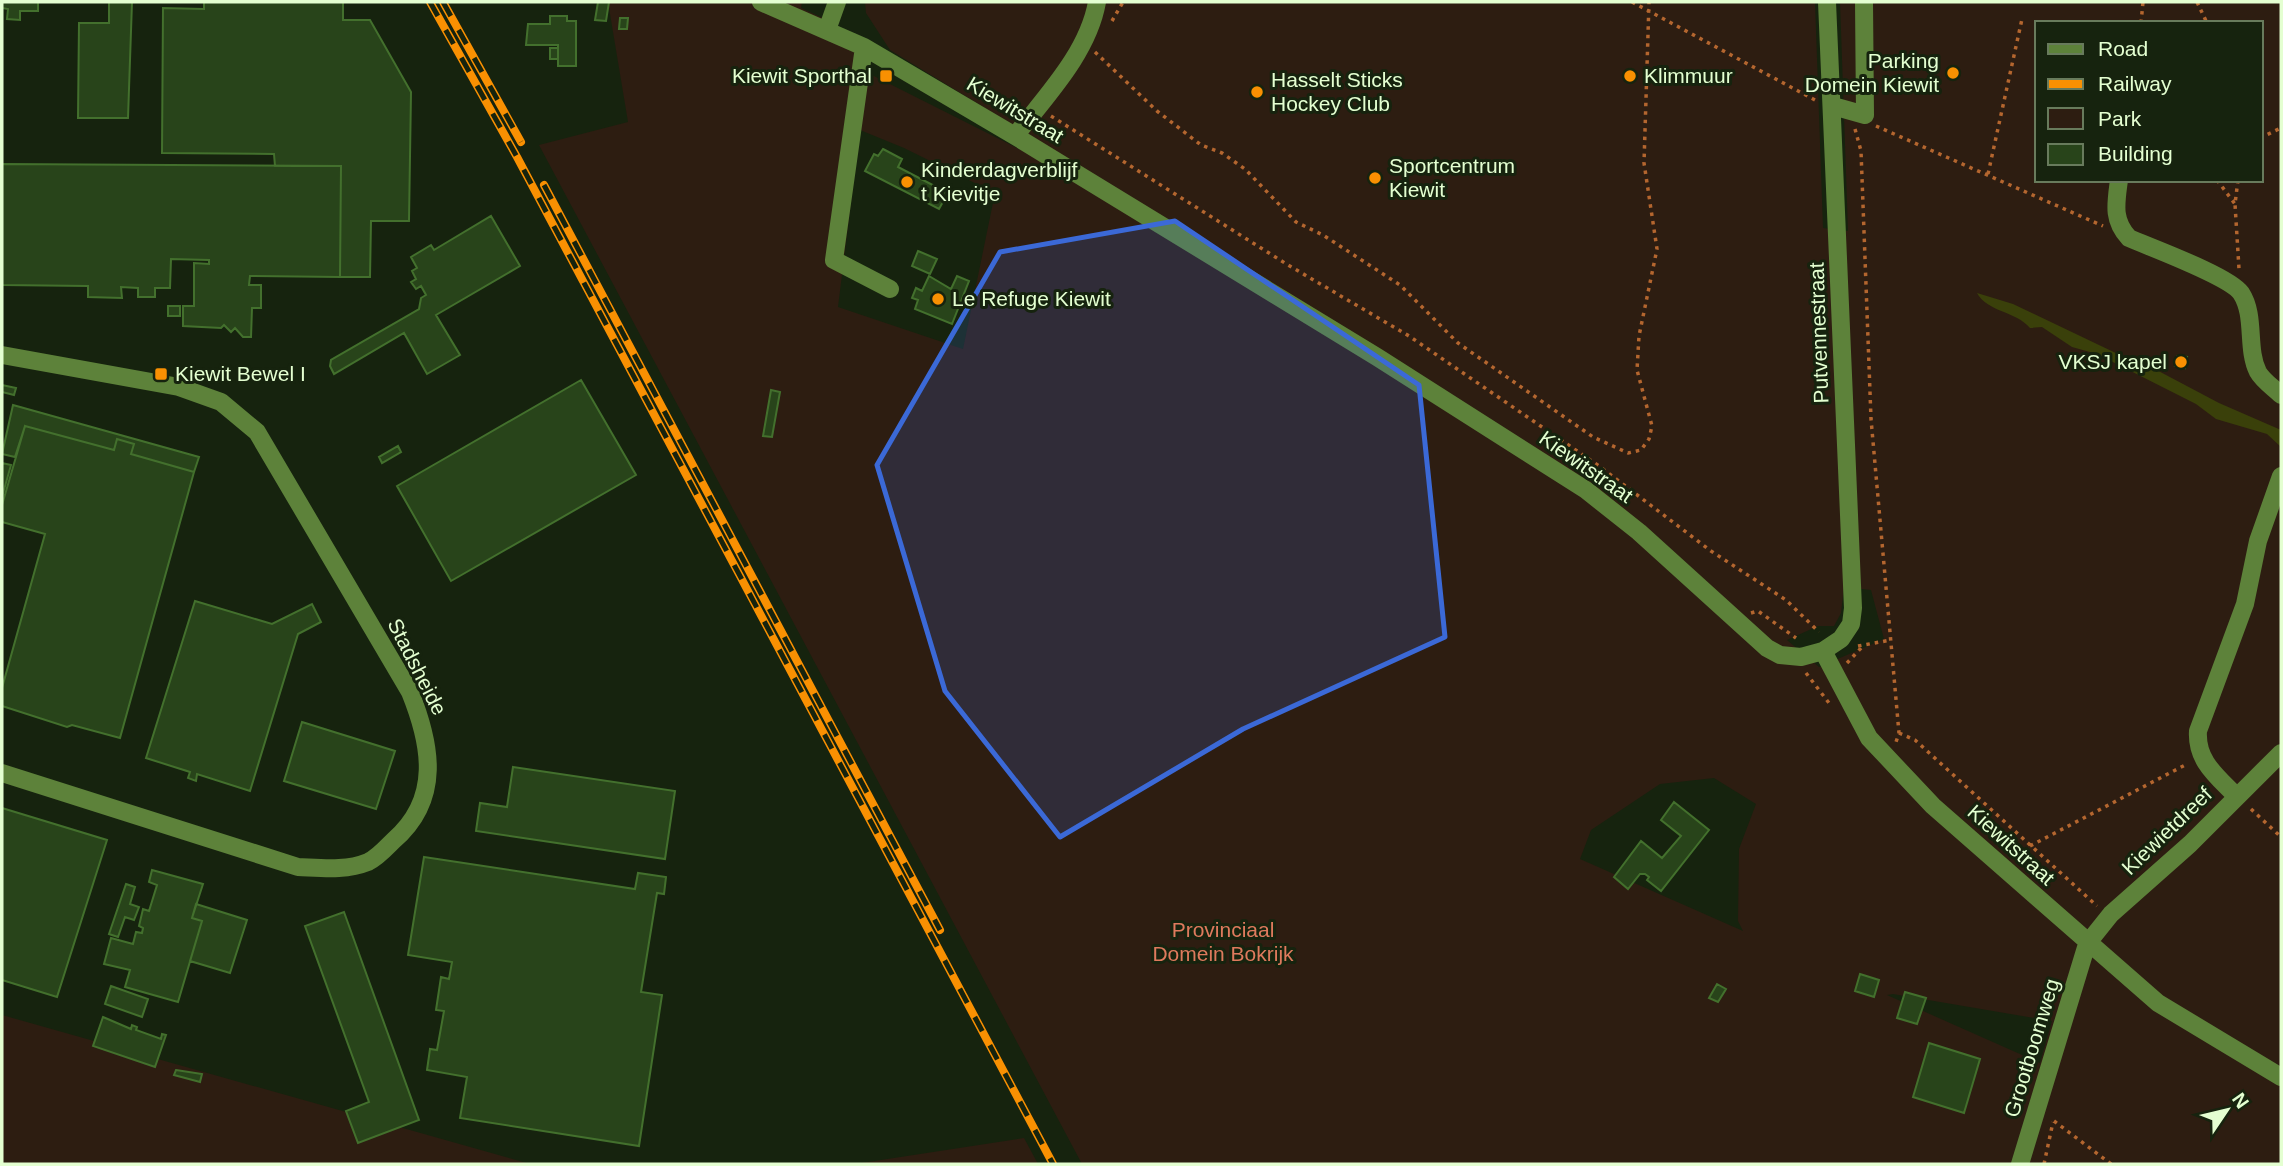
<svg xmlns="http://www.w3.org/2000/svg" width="2283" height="1166" viewBox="0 0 2283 1166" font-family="Arial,sans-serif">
<rect width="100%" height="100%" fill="#16230e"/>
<path fill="#2d1d11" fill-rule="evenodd" d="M608 2H802L801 8 836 24 868 73 1023 151 1362 339 890 50 866 13 865 2H1815L1823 228 1848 231 1840 2H2281V1164H1082L539 145 628 122ZM2036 23H2260V180H2036ZM860 130 904 148 995 193 963 349 838 307ZM1844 587 1871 590 1884 639 1819 667 1787 640 1818 626H1834L1841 613ZM1714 778 1756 804 1739 849 1738 921 1743 931 1580 859 1591 830 1660 784ZM1893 994 2052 1021 2040 1063 1887 995Z
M2 1015 530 1164H2Z
M1024 1138 1038 1164H855Z"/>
<path fill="#3a400a" d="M1977 293 2013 304 2145 367 2149 366 2219 403 2281 430V447L2267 434 2216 419 2196 404 2097 354 2072 347 2042 327 2030 328C2016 311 1987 312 1977 293Z"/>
<path fill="#28441a" stroke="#43702d" stroke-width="2" d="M2 2H38V11H20V20L7 19 8 9 2 8Z
M109 2H132L128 118H78L79 23H109Z
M204 2H343V20H370L411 92 409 221H371L370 277H340L341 166H275L274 154 162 153 163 8 204 9Z
M598 2H609L606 21 595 20Z
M550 16H567V21H576V66H558V45H526L528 24H550Z
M620 18H628L627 29H619Z
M550 48H558V59H550Z
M1625 72H1635V80L1626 81Z
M883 149 902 159 898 167 948 193 939 209 865 171 874 154 878 156Z
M2 164 341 166 340 277 250 276 249 285H261V308H252L251 337H243L235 328 231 332 224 325 221 328 183 326V306H194V263L209 264V260L171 259 170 288H155V297H138V288L121 287 122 298 88 297V286L2 285Z
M491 216 520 266 436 315 460 355 427 374 404 333 334 374 330 366 331 360 419 309 421 298 426 295 421 286 416 289 411 282 416 279 412 271 417 268 411 257 431 245 434 250Z
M918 251 937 259 930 274 912 266Z
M929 276 951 289 957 276 969 281 952 324 915 309 918 300 912 298 916 288 922 291Z
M168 306H180V316H168Z
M2177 356 2187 357 2185 368 2175 366Z
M581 380 636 475 451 581 397 486Z
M2 385 16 388 14 395 2 392Z
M771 390 780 392 772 437 763 436Z
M13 405 199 457 194 472 131 454 134 444 117 439 114 450 25 426 15 457 2 454Z
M25 426 114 450 117 439 134 444 131 454 194 472 120 738 72 725 67 727 2 706V688L45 534 2 522V505Z
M398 446 401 452 382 463 379 457Z
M2 463 11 465 2 497Z
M195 601 272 624 312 604 321 622 298 634 250 791 197 774 196 781 188 778 190 772 146 758Z
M302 722 395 751 376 809 284 781Z
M513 767 675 791 665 859 476 831 480 803 507 807Z
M1674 802 1709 830 1661 891 1647 880 1649 877 1645 874H1640L1628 889 1614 877 1641 841 1662 858 1681 836 1661 820Z
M2 808 107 840 57 997 2 980Z
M424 857 635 889 638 873 666 877 664 894 657 893 641 992 662 995 639 1146 460 1118 467 1077 427 1070 430 1049 437 1050 444 1011 436 1010 441 977 449 979 452 962 408 955Z
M152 870 203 884 192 918 202 921 178 1002 125 987 130 970 104 964 111 938 133 944 136 932 142 933 143 928 139 926 143 909 149 911 157 885 149 882Z
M126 884 135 887 130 904 139 907 134 920 125 917 118 937 109 934Z
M196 904 247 920 230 973 190 961 202 921 192 918Z
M344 912 419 1120 358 1143 346 1111 369 1102 305 926Z
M1860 974 1879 980 1874 997 1855 991Z
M1717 984 1726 989 1718 1002 1709 998Z
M111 986 148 999 142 1017 105 1004Z
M1905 992 1926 998 1917 1024 1897 1018Z
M103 1017 131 1029 132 1025 137 1027 136 1030 161 1039 162 1034 166 1035 155 1067 93 1046Z
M1929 1043 1980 1059 1964 1113 1913 1097Z
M176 1070 202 1074 200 1082 174 1075Z"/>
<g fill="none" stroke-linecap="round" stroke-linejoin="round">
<path stroke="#b4662f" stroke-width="3.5" stroke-dasharray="3.5 5" stroke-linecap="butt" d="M1632 2 1815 100
M2197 2 2207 23
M1112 21 1123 2
M2141 23 2143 2
M1095 52 1157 111 1201 145 1222 153 1245 169 1296 222 1323 235 1400 285 1458 343 1593 437 1628 453 1641 450 1649 439 1652 426 1637 370 1639 336 1657 249 1644 163 1649 2
M1051 116 1288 265 1409 336 1599 466 1711 551 1786 600 1819 632
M1876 126 2103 226
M1855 129 1861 151 1871 419 1899 733 1896 742
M2260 138 2281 128
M1988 174 2022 19
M2217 180 2235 204
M2238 180 2235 204 2239 269
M1751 613 1758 611 1796 638
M1858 646 1891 640
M1847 663 1862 647
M1806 673 1829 703
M1899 733 1915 740 2097 906
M2251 809 2281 837
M2030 846 2187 764
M2054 1121 2111 1164
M2044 1164 2053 1122"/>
<path stroke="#5d823a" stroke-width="18" d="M761 2 864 47 1015 136 1377 357 1586 490 1639 532 1767 648 1780 655 1801 657 1823 651 1841 639 1851 624 1853 608 1827 2
M827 30 837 2
M864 47 834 260 890 289
M1833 106 1865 115 1864 2
M1015 136C1046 96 1088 53 1097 2
M2119 180C2116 203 2112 220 2129 238 2152 248 2229 276 2241 293 2256 316 2246 348 2258 372 2263 381 2274 388 2281 395
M2 355 179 387 221 402 257 432 410 692C431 744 442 799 393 841 386 848 377 858 368 862 346 871 322 868 298 867L2 773
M1823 651 1869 738 1933 806 2158 1003 2281 1077
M2236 796C2217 776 2196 761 2198 731L2245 604 2258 541 2281 476
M2020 1164 2087 944 2111 914 2190 844 2281 753"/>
<defs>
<path id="rail" d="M430 2 517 157 1053 1164
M443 2 521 142
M544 185 940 930"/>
</defs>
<use href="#rail" stroke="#f99002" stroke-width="8"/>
<use href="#rail" stroke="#16230e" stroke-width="5" stroke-dasharray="16" stroke-linecap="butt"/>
</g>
<path fill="#3b69d7" fill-opacity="0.2" stroke="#3b69d7" stroke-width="5" stroke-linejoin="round" d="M1175 221 1419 385 1445 637 1243 729 1060 837 945 691 877 465 1000 252Z"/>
<g fill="#f99002" stroke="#16230e" stroke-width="2.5">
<circle cx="1953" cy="73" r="7"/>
<rect x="879" y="69" width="14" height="14" rx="3.5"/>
<circle cx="1630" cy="76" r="7"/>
<circle cx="1257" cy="92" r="7"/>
<circle cx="1375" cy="178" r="7"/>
<circle cx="907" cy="182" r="7"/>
<circle cx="938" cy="299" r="7"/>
<circle cx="2181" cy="362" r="7"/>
<rect x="154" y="367" width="14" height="14" rx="3.5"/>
</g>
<g text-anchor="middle" stroke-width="6" stroke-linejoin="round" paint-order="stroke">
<g font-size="21" fill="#e4ffd1" stroke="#16230e" text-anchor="start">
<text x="1939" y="68" text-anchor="end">Parking<tspan x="1939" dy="24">Domein Kiewit</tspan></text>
<text x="872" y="83" text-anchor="end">Kiewit Sporthal</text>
<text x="1644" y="83">Klimmuur</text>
<text x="1271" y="87">Hasselt Sticks<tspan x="1271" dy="24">Hockey Club</tspan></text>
<text x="1389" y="173">Sportcentrum<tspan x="1389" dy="24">Kiewit</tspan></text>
<text x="921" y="177">Kinderdagverblijf<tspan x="921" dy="24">t Kievitje</tspan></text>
<text x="952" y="306">Le Refuge Kiewit</text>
<text x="2167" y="369" text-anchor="end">VKSJ kapel</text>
<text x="175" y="381">Kiewit Bewel I</text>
</g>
<g font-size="21" fill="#e4ffd1" stroke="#16230e">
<text transform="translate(1015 110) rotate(31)" y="7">Kiewitstraat</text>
<text transform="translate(1819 333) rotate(-92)" y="7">Putvennestraat</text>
<text transform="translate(1586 467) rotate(35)" y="7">Kiewitstraat</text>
<text transform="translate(417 667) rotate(63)" y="7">Stadsheide</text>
<text transform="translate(2167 831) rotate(-44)" y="7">Kiewietdreef</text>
<text transform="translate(2011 845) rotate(42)" y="7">Kiewitstraat</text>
<text transform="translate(2032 1048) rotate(-73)" y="7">Grootboomweg</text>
</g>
<g font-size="21" fill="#de7a5d" stroke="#16230e">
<text x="1223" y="937">Provinciaal<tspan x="1223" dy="24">Domein Bokrijk</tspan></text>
</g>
</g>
<rect width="2283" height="1166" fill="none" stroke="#e4ffd1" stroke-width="7"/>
<rect x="2035" y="21" width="228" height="161" fill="#16230e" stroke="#687b5c" stroke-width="2"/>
<rect x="2048" y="44" width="35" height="10" fill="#5d823a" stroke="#687b5c" stroke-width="2"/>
<text x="2098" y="56" font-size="21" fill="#e4ffd1">Road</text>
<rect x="2048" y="79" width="35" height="10" fill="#f99002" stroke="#687b5c" stroke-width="2"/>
<text x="2098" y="91" font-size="21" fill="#e4ffd1">Railway</text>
<rect x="2048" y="108" width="35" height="21" fill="#2d1d11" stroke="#687b5c" stroke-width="2"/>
<text x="2098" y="126" font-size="21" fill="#e4ffd1">Park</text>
<rect x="2048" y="144" width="35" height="21" fill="#28441a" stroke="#687b5c" stroke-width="2"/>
<text x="2098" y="161" font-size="21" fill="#e4ffd1">Building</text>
<g transform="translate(2227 1110) rotate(55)" stroke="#16230e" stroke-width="5" paint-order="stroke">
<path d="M0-5L12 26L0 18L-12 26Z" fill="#e4ffd1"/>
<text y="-10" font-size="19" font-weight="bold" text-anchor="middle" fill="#e4ffd1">N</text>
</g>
</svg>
